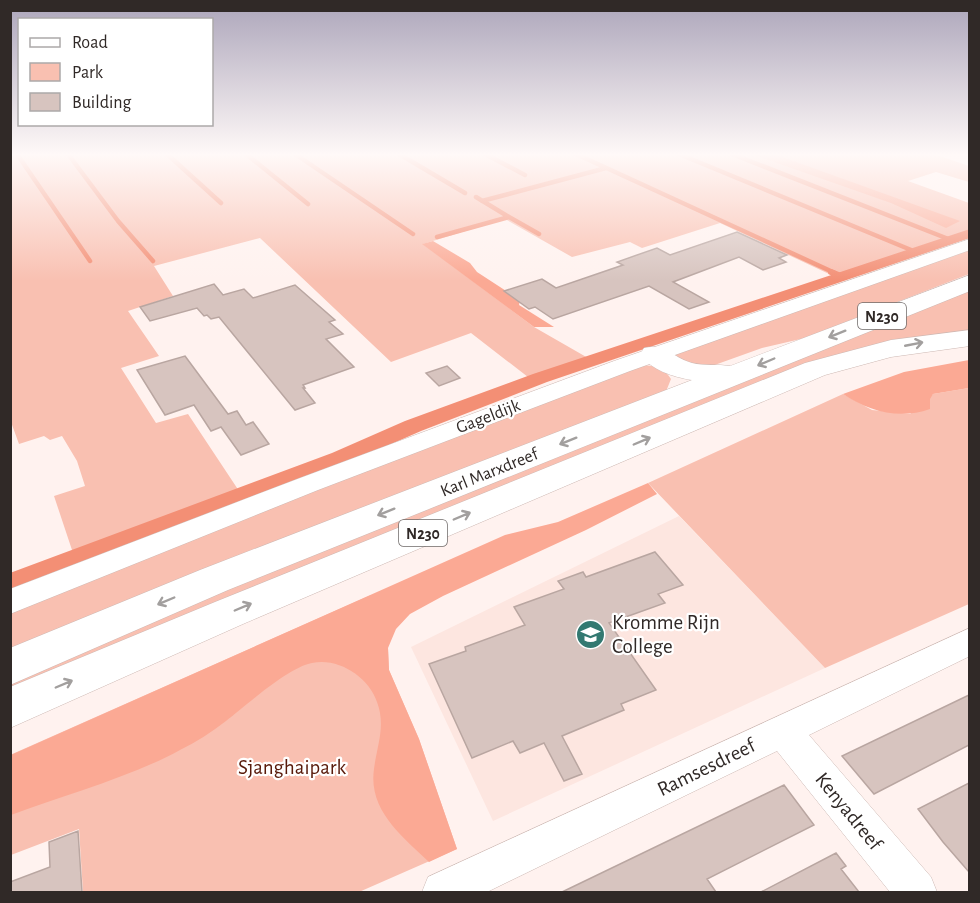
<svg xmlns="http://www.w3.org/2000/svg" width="980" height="903" viewBox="0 0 980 903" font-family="'Alegreya Sans',sans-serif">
<rect width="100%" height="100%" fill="#fff2ef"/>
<path fill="#fde6e0" d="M679 516 825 668 493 821 411 647Z"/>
<path fill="#f9c0b1" d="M11 154H934L969 166V182L936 172 908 181 969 203V236L842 280 720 223 642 248 630 242 572 257 505 219 423 244 534 327 595 362 537 384 471 333 391 362 260 238 154 266 173 296 128 311 159 356 121 368 156 423 188 414 243 497 76 562 54 496 85 486 77 461 62 436 50 440 44 436 19 444 11 422Z
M969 248V274L805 338 762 348 709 367 687 368 673 353Z
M969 290V331L892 341 822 361 11 697V676Z
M640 365C654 366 663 366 671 379L665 394 11 652V612L465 431Z
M969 388V604L825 668 648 483 843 394 872 410 910 414 933 394Z
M371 595 388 648 389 670 419 739 457 849 359 892H83L79 829 11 855 10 755Z"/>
<path fill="#fba994" d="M751 154H774L960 221 946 228 891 203Z
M433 241 470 263 477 272 520 300 519 305 554 327H534L422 244Z
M969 360V388L933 394 930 399V409C899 420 868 411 843 394L904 372Z
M648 483 657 494 586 530 443 596 410 614 396 629 388 648 389 670 419 739 457 849 429 862C402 836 368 810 374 769 377 745 386 726 377 702 369 677 338 657 312 663 287 668 247 705 226 721 212 732 196 742 180 750 131 777 64 795 11 815V755L505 535 558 522Z"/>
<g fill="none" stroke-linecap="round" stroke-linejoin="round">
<path stroke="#f38f75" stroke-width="4.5" d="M17 154 90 261
M68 154 118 221 153 261
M167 154 221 203
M246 154 308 204
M295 154 413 234
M399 154 465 193
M485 154 525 175
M576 154 835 273
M679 154 916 252
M732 154 951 240
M476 197 509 217
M482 201 606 168
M437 237 509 217 539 234"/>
<path stroke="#f38f75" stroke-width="6" d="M831 272 841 276"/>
<path fill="#f38f75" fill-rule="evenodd" d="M970 229V238L547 382 421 431 348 463 10 594V573L332 453 405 421 533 374Z"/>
</g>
<path fill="#d7c4bf" stroke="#b9a6a1" stroke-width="1.5" d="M737 232 787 255 779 258 786 262 763 270 739 257 673 282 709 302 689 309 649 286 553 319 535 307 529 309 504 291 542 279 556 288 623 265 617 262 657 248 670 255Z
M214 284 223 295 244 289 253 298 295 285 335 320 329 322 343 334 326 339 354 367 303 385 305 388H303L315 403 295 410 219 317 211 319 207 315 204 316 197 308 150 321 140 307Z
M185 356 228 414 237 411 246 425 253 422 269 444 241 455 221 427 211 431 194 405 165 415 137 370Z
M447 366 460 378 439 386 426 373Z
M655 552 683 585 658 594 665 603 609 623 656 690 621 704 624 710 562 736 582 774 564 781 544 743 520 753 513 741 472 758 429 664 466 651 465 647 525 625 514 607 564 589 558 581 583 572 586 577Z
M969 695V745L874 794 842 756Z
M969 783V872L943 842 918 809Z
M784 785 814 825 707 879 716 892H562Z
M78 831 82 892H10V882L50 867 49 842Z
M836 853 846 866 841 869 859 892H761Z"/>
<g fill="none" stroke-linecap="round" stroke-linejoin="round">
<defs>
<path id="street" d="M970 239V250L630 371 318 490 10 614V589L300 478 614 361Z
M970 628V656L809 735 931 877 937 892H890L777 751 487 892H422L428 877Z"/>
<path id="highway" d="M970 275V291L228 590 10 685V648L200 570 692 380C673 377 651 370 640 354L644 348C664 343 674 358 692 363 704 366 718 364 730 366Z
M970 330V346L891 357 825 375 243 624 10 728V687L215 602 805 363 891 340Z"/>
</defs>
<use href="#street" stroke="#cdb9b4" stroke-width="1"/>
<use href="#highway" stroke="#cdb9b4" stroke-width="1"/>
<use href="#street" fill="#fff" fill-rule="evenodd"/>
<use href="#highway" fill="#fff" fill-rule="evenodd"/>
</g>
<defs><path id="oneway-shaft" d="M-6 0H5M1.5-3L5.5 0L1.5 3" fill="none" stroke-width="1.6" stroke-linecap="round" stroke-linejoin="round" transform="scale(1.5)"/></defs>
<g stroke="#a29f9e">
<use href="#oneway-shaft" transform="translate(837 334) rotate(158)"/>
<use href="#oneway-shaft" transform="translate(914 344) rotate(-11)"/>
<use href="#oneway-shaft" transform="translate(766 362) rotate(157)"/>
<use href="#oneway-shaft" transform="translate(568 441) rotate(158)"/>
<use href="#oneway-shaft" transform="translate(642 441) rotate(-23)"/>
<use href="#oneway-shaft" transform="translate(386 512) rotate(158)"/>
<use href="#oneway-shaft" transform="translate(462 516) rotate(-23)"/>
<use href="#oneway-shaft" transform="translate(166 601) rotate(157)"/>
<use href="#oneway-shaft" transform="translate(243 607) rotate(-23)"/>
<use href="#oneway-shaft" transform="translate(64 684) rotate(-23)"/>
</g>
<linearGradient id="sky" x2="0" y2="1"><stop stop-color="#aca5ba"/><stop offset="0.55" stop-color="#fff9f8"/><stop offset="1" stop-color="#fff9f8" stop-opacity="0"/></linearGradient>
<rect width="980" height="281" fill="url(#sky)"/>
<defs>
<symbol id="school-disc" viewBox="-11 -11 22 22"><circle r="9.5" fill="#327971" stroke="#fff"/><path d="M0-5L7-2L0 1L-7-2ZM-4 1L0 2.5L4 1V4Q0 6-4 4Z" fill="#fff"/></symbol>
</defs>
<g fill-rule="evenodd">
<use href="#school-disc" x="574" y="618" width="33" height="33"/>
</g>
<g text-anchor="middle" stroke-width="4.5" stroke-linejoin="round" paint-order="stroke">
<g fill="#fff" stroke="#6e6968" stroke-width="1.5">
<rect x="858" y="303" width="48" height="26" rx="4.5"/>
<rect x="399" y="520" width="48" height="26" rx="4.5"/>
</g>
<g font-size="16" font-weight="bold" fill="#302927">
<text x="882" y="322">N230</text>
<text x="423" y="539">N230</text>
</g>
<g font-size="18" fill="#302927" stroke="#fff">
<text transform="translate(488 416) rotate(-21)" y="6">Gageldijk</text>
<text transform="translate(489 472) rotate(-22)" y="6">Karl Marxdreef</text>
</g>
<g font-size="21" fill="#302927" stroke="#fff" text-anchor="start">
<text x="612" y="629">Kromme Rijn<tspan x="612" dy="24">College</tspan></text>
</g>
<g font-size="21" fill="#581a0a" stroke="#fff">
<text x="292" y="774">Sjanghaipark</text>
</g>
<g font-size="21" fill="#302927" stroke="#fff">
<text transform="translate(706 767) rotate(-26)" y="7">Ramsesdreef</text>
<text transform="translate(849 811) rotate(51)" y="7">Kenyadreef</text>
</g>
</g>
<rect width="980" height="903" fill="none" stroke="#302927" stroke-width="24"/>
<rect x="18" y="18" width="195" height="108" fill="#ffffff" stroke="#aca9a9" stroke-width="1.5"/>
<rect x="30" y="38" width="30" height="9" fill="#ffffff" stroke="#aca9a9" stroke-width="1.5"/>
<text x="72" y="48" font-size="18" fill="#302927">Road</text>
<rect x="30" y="63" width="30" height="18" fill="#f9c0b1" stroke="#aca9a9" stroke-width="1.5"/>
<text x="72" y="78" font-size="18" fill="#302927">Park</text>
<rect x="30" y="93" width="30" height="18" fill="#d7c4bf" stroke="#aca9a9" stroke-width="1.5"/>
<text x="72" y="108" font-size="18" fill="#302927">Building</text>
</svg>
